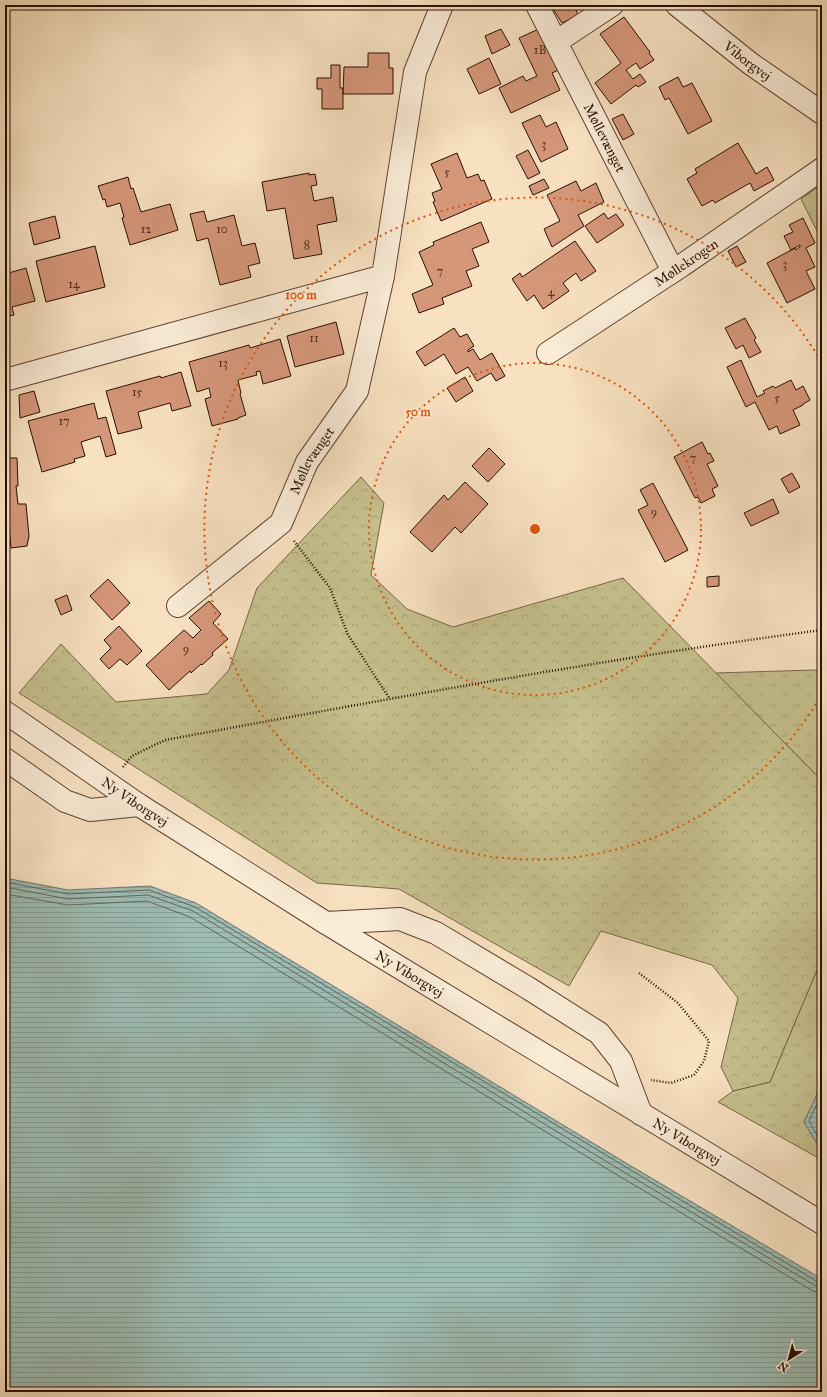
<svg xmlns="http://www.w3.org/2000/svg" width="827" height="1397" viewBox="0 0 827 1397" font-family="'IM FELL Great Primer',serif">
<defs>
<pattern id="grass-tufts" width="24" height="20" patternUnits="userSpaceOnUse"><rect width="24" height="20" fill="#c5c08d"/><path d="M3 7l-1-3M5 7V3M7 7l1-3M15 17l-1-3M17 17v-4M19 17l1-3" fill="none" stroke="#a9a478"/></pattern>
<pattern id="forest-crowns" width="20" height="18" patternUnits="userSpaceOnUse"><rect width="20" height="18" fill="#c5c08d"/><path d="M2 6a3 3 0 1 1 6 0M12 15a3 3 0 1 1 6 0" fill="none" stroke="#a9a478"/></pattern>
<pattern id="water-rules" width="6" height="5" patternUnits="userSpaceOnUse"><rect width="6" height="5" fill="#9dbdb5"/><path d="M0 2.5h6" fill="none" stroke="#87a19a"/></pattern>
</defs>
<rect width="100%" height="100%" fill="#f8e1c1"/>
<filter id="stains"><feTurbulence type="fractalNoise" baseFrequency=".005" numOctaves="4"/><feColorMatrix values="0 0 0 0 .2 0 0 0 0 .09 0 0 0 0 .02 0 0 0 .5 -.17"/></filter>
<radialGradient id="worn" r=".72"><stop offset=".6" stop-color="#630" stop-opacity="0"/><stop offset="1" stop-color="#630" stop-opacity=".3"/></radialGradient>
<path fill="url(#grass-tufts)" stroke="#776746" d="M822 184V241L801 199Z
M815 670 822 674V781L716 673Z
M822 958V1088H820L804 1122 822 1152V1160L718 1102 733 1091 770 1082Z"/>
<path fill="url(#forest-crowns)" stroke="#776746" d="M361 477 384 503 371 575 407 609 453 627 623 578 822 781V958L770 1082 733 1091 721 1067 738 998 712 965 601 931 569 986 399 889 317 883 19 693 61 644 116 702 207 694 229 670 257 588Z"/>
<path fill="url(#water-rules)" stroke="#6f776d" d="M5 878 68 890 150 886 196 903 626 1163 822 1279V1392H5Z
M820 1088H822V1152L804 1122Z"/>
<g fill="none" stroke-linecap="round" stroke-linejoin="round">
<path stroke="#63665a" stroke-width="1" d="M5 882 68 894 149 890 195 907 624 1166 818 1282H822
M5 887 68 899 148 895 193 911 622 1171 816 1286 822 1287
M5 894 68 905 147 901 190 917 619 1176 813 1291 822 1293
M822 1093 809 1121 822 1144"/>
</g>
<path fill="#d5977a" stroke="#290e00" d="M559 5H584L576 10 578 15 562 23 553 9Z
M624 17 650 52 649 53 654 60 640 69 636 63 626 70 633 79 640 74 646 82 638 87 636 85 611 104 595 83 621 63 600 34Z
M543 27 563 68 552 73 560 90 511 113 499 88 523 76 526 81 537 76 519 38Z
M501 29 510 45 492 54 485 36Z
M368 53H389V68H393V94H343L344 67H368Z
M489 58 501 84 479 94 467 69Z
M331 65H340V88H343V109H322V89H317V78H331Z
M678 77 683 87 692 83 712 121 688 134 669 98 665 100 659 87Z
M623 114 634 134 623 140 612 119Z
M540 115 546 127 556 122 568 149 541 162 522 123Z
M738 143 756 174 767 167 774 180 754 191 750 183 715 203 713 200 702 206 687 179 697 173 695 169Z
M528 150 540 173 528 179 516 156Z
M457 153 467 178 478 174 481 181 484 180 492 199 441 221 433 202 435 201 432 193 442 189 431 164Z
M309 173V175L315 174 317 185 311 186 314 201 333 197 337 221 317 225 322 254 294 259 285 208 267 211 262 182Z
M128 177 131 189 133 188 141 212 170 204 178 230 130 245 122 218 124 217 120 203 107 207 105 199 103 200 98 186Z
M544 179 549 188 533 195 529 186Z
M576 181 581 191 596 183 604 202 578 215 584 226 552 247 544 229 560 221 547 195Z
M204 211 207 222 234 215 242 246 255 243 260 263 248 266 251 277 220 285 208 238 197 241 190 214Z
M604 213 608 219 616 214 624 225 597 243 585 226Z
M55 216 60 238 34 245 29 223Z
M803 218 815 243 806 248 815 267 806 271 815 289 787 303 767 263 795 248 796 250 800 247V245L791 250 784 236 793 232 789 225Z
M481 222 489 242 472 249 479 266 466 271 472 286 442 298 444 304 419 313 412 294 433 285 419 252 434 245 433 242Z
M575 241 596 271 581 281 576 273 563 283 569 291 543 309 534 295 527 301 512 279 520 273 522 277Z
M95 246 105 287 46 302 36 261Z
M737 246 746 262 736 267 728 251Z
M26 268 35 301 12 307 14 315 5 317V274Z
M745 318 756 338 754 340 761 352 749 358 743 345 736 349 725 328Z
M336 322 344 354 295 367 287 336Z
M454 328 460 337 467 334 474 346 468 350V352L473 349 480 360 492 353 505 376 496 381 491 373 477 381 468 367 456 374 444 354 425 366 416 352Z
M280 339 291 376 263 384 260 371 256 372 257 375 238 380 241 393 240 394 246 415 238 418V419L212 426 205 399 211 397 209 388 197 392 189 362 249 345 250 348Z
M741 360 757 397 765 393 763 391 773 386 775 388 791 380 796 390 803 386 810 400 803 404V405L793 410 800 425 780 434 777 426 769 430 755 402 746 407 727 367Z
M181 372 191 406 172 411 170 403 138 412 142 428 118 434 106 391 160 376 161 378Z
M465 377 473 391 456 402 447 388Z
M34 391 40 412 20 418 19 395Z
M94 403 98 419 106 417 116 454 106 457 100 436 81 442 85 456 74 459 75 462 42 472 28 421Z
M702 442 708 454 710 453 714 461 707 464 718 486 712 489 715 496 701 503 698 497 695 498 674 457Z
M489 448 505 464 488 482 472 466Z
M5 458H17L18 486H16L18 504H26L29 536 27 546 11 548 9 527H5Z
M792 473 800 487 789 493 781 479Z
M465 482 488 504 461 533 455 527 432 552 410 532 444 495 448 500Z
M653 483 688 550 665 562 638 510 648 505 640 490Z
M773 499 779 513 751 526 744 513Z
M719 576V586L707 587V577Z
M108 579 130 603 112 620 90 596Z
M67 595 72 610 61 615 55 600Z
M209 601 221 614 213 623 228 639 212 653 213 655 202 665 201 664 191 673 190 671 169 690 146 665 184 630 193 638 201 630 189 618Z
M119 626 142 651 127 665 120 659 109 669 100 659 111 648 104 640Z"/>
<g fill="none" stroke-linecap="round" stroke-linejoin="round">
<defs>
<g id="minor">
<path id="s1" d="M537 5 673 271"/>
<path id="s2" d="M677 5 751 64 822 113"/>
<path d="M556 42 612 5"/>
<path id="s3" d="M548 353 681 266 822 169"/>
<path d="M5 380 383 276 415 72 442 5"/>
<path id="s4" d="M178 606 281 523 307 462 357 391 383 276"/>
<path id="s5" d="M5 712 139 805 326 923 822 1223"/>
<path d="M5 759 65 801 90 810 139 805"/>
<path d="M326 923 400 919 436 933 528 988 599 1033 621 1061 641 1114"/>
</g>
</defs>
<use href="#minor" stroke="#5d4330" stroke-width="24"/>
<path stroke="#290e00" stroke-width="2.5" stroke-dasharray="1 2" stroke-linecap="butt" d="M294 541 330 588 348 635 390 699
M123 767 132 756 165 740C383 700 602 659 822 630
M639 973 678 1003 709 1041 704 1061 694 1075 671 1083 651 1080"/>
<use href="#minor" stroke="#faecd7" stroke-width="22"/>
</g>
<g fill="none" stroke="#de550b" stroke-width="2" stroke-dasharray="2 4">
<circle cx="535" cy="529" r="166"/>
<path d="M822 694A331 331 0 1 1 822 363"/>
</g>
<g text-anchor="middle" stroke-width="3" stroke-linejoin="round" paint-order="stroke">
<g font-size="12" fill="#54301e">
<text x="540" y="54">1B</text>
<text x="544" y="148">3</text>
<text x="447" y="176">5</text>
<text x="146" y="233">12</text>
<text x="222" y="233">10</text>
<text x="307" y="249">8</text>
<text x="785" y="268">3</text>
<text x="440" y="275">7</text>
<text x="74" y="288">14</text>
<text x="551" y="296">4</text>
<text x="314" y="342">11</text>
<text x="223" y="367">13</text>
<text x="137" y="396">15</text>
<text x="777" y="402">5</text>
<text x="64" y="425">17</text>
<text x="693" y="462">7</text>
<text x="654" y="516">9</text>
<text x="186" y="653">9</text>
</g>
<g font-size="14" fill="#290e00" stroke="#faecd7">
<text dy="5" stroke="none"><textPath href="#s2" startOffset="90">Viborgvej</textPath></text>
<text dy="5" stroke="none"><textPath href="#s1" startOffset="149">Møllevænget</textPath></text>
<text dy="5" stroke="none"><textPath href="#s3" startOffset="165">Møllekrogen</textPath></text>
<text dy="5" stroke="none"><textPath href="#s4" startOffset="202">Møllevænget</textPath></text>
<text dy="5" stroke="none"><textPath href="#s5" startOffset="158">Ny Viborgvej</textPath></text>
<text dy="5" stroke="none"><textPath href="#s5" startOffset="482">Ny Viborgvej</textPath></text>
<text dy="5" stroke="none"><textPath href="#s5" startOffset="806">Ny Viborgvej</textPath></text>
</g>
</g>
<circle cx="535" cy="529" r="6" fill="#de550b" stroke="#faecd7" stroke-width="2"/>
<g font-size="12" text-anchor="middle" font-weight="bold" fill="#de550b" stroke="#faecd7" stroke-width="3" stroke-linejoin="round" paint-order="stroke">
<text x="301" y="299">100 m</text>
<text x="418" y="416">50 m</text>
</g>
<rect width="827" height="1397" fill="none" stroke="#f8e1c1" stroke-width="20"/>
<rect x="6" y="6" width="815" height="1385" fill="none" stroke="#290e00" stroke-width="2"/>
<rect x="10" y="10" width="807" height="1377" fill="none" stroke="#290e00"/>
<g transform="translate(789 1359) rotate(216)" stroke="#faecd7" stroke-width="3" paint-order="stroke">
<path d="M0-3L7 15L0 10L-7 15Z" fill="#290e00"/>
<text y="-6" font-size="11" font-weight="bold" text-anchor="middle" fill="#290e00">N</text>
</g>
<rect width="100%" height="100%" filter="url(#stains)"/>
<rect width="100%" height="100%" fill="url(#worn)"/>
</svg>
